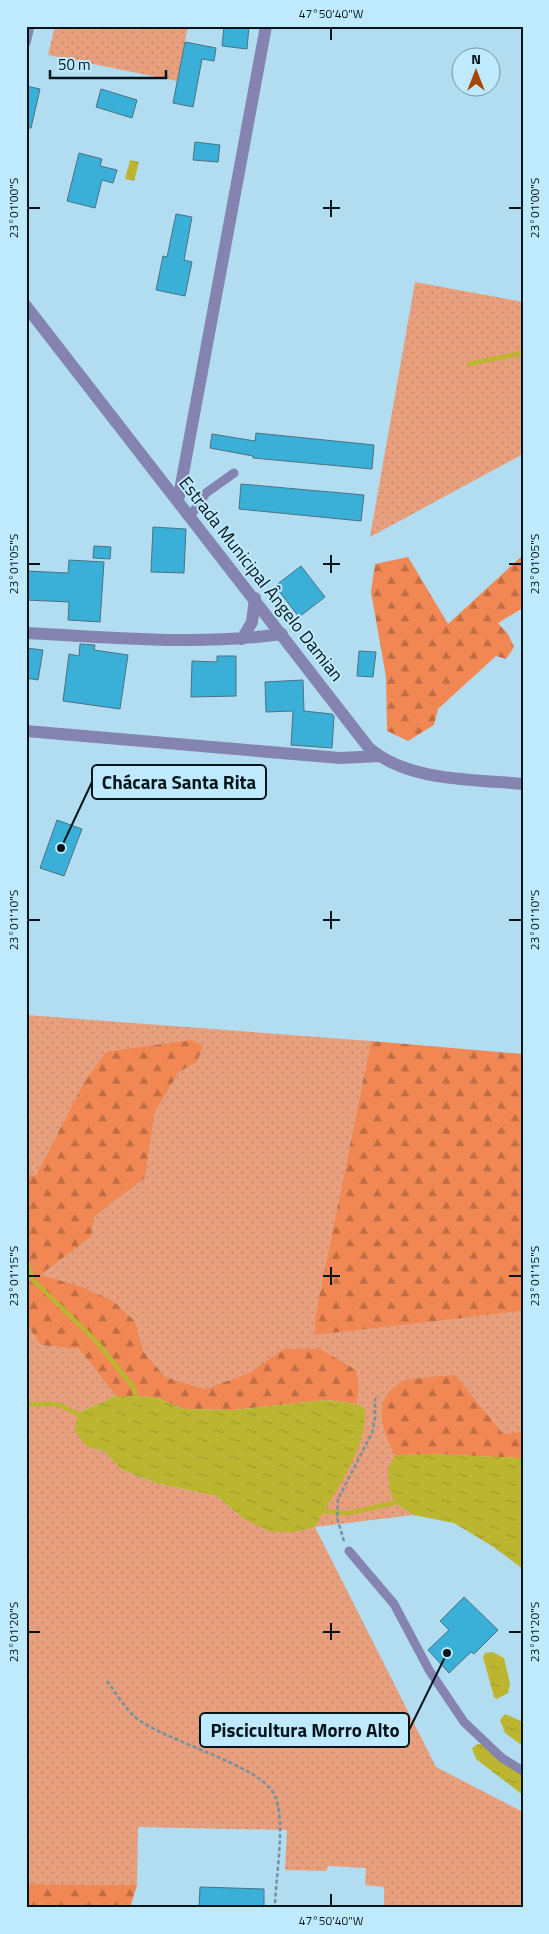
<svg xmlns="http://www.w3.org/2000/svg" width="549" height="1934" viewBox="0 0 549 1934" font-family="'Titillium Web',sans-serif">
<defs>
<pattern id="green-dots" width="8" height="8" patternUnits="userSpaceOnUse" patternTransform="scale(1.25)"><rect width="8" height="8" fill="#e89f7d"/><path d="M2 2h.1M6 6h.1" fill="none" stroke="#c6886b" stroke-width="1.8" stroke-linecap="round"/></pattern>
<pattern id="forest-firs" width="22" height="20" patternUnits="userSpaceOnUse" patternTransform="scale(1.25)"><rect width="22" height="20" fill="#f18752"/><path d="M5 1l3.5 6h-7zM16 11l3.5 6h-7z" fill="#c16d43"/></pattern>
<pattern id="water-ripples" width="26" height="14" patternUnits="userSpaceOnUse" patternTransform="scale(1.25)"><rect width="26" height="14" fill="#bcb530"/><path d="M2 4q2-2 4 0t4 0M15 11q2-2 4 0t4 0" fill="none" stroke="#a09b2a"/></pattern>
</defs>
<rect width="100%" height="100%" fill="#b2ddf0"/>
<path fill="url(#green-dots)" d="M55 26H188L177 81 48 55Z
M415 282 523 302V454L370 537Z
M26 1015 371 1041 315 1317 314 1334 523 1311V1458L434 1454 394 1502 413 1515 315 1527 436 1767 523 1812V1908H384V1887L365 1885 366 1868 328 1866 326 1871 285 1870 287 1830 138 1827 137 1885 26 1884V1324L41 1345 79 1349 116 1396 77 1413 87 1447 104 1451 122 1470 159 1484 217 1496 244 1519 315 1527 365 1410 357 1404 359 1387 285 1349 250 1372 206 1389 165 1377 144 1352 135 1321 112 1300 80 1286 39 1275 91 1237 95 1216 145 1178 155 1112 179 1072 197 1062 106 1052 85 1080 36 1175 27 1177Z"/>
<path fill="url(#forest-firs)" d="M523 555V608L498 623 508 634 514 647 506 659 496 656 438 709 434 725 408 741 387 731 386 677 371 592 375 564 408 557 448 624Z
M191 1040 203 1045 197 1062 179 1072 155 1112 145 1178 95 1216 91 1237 40 1275 80 1286 112 1300 135 1321 144 1352 165 1377 206 1389 250 1372 284 1349H320L356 1370 359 1387 357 1404 326 1400 233 1410 184 1409 155 1397 116 1396 79 1349 41 1345 26 1324V1176L36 1175 85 1080 106 1052Z
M371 1041 523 1054V1311L314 1335 315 1317Z
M455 1375 503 1434 523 1432V1458L434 1454 395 1455C382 1432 371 1399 401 1382 408 1378 444 1376 455 1375Z
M26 1884 137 1885 130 1908H26Z"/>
<path fill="url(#water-ripples)" d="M130 160 139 162 134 181 125 179Z
M116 1396 155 1397 184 1409 233 1410 326 1400 357 1404 365 1409C369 1445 332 1496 315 1527L294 1532H271L244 1519 217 1496 159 1484 122 1470 104 1451 87 1447 75 1431 77 1413Z
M434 1454 523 1458V1569L492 1546 454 1523 413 1515 394 1502 389 1487 388 1469 395 1455Z
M492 1652 504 1658 510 1684 508 1693 497 1699 494 1697 483 1657 485 1653Z
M505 1714 523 1722V1746L505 1733 500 1720Z
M478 1744H483L523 1773V1795L476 1759 472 1748Z"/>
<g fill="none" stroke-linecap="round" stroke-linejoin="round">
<path stroke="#bcb530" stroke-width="4.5" d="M469 364 523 353
M26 1258 32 1279 96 1341 134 1388 137 1403
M26 1404H57L80 1415
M318 1511 349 1513 398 1502"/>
</g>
<path fill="#3aafd8" stroke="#4a7283" d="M224 26H249L247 49 222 46Z
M185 42 216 48 214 61 202 59 193 107 173 103Z
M26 86 40 89 31 128H26Z
M101 89 137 100 132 118 96 107Z
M195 142 220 145 218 162 193 160Z
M79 153 102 159 100 166 117 170 113 183 102 180 95 208 67 201Z
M176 214 192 217 184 260 192 262 185 296 156 290 163 256 167 257Z
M256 433 374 445 372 469 253 458V456L210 448 212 434 255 441Z
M241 484 364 495 361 521 239 509Z
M153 527 186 529 184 573 151 572Z
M94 546 111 547 110 559 93 558Z
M69 560 104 562 100 622 68 620 69 602 26 600V571L68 573Z
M301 566 325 597 299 617 275 586Z
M80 644 95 645 94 650 128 655 120 709 63 701 69 654 79 656Z
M26 648 43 650 38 680 26 678Z
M359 651 376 652 373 677 357 676Z
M217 656H236V696L191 697 192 661 217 662Z
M303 680 304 711 332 714 334 716 332 748 291 745 293 711 266 712 265 682Z
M57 820 82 829 64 876 40 868Z
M464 1597 498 1630 474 1654 471 1652 449 1673 428 1650 449 1630 440 1621Z
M200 1887 264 1889V1908H199Z"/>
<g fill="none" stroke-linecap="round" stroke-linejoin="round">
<path stroke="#7192a0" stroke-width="2.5" stroke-dasharray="4 2.5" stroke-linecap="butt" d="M344 1541 337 1518 338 1499 372 1433 375 1418V1398
M107 1681C116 1693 125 1708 135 1717 164 1741 260 1765 274 1794 287 1820 275 1878 275 1908"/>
<path stroke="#8584b0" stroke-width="9" d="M26 43 30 26
M191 515 206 493 234 473
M349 1551 394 1604 429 1670 464 1722 502 1758 523 1771"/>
<path stroke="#8584b0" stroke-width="12" d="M26 306 369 748C409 782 473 779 523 784
M178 501 266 26
M26 633C111 637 197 646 282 634
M242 639 252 622 255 598
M26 731 340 758 380 756"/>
</g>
<path fill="none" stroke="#05151b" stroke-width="2" d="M331 28V40M331 200V217M28 208H40M323 208H340M509 208H522M331 555V573M28 564H40M323 564H340M509 564H522M331 911V929M28 920H40M323 920H340M509 920H522M331 1267V1285M28 1276H40M323 1276H340M509 1276H522M331 1623V1640M28 1632H40M323 1632H340M509 1632H522M331 1894V1906"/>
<g text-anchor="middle" stroke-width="4" stroke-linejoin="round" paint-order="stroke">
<g font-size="18" fill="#05151b" stroke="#bfeafd">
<text transform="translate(261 579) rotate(52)" y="6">Estrada Municipal Ângelo Damian</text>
</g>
</g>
<path fill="none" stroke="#05151b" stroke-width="2" d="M61 848L92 782M447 1653L409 1730"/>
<g fill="#05151b" stroke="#bfeafd" stroke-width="2">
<circle cx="61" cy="848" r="5"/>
<circle cx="447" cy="1653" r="5"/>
</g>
<g fill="#bfeafd" stroke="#05151b" stroke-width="2">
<rect x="92" y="765" width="174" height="34" rx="5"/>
<rect x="200" y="1713" width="209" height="34" rx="5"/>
</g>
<g font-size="19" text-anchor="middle" font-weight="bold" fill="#05151b">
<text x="179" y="789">Chácara Santa Rita</text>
<text x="305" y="1737">Piscicultura Morro Alto</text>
</g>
<rect width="549" height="1934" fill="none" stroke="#bfeafd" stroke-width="55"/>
<g transform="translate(476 72)"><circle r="24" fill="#bfeafd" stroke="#7595a3"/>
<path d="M0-4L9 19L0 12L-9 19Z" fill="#a84603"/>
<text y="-8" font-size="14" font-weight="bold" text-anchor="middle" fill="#05151b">N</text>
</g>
<path d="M50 70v8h116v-8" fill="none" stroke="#05151b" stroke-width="2.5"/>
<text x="58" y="70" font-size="15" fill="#05151b" stroke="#bfeafd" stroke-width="4" paint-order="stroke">50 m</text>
<rect x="28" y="28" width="494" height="1878" fill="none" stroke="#05151b" stroke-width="2"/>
<g font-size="12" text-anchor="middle" fill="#05151b">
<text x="331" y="18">47°50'40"W</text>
<text transform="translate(14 208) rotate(-90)" y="4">23°01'00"S</text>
<text transform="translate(535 208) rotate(-90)" y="4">23°01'00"S</text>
<text transform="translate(14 564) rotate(-90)" y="4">23°01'05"S</text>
<text transform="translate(535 564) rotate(-90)" y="4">23°01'05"S</text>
<text transform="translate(14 920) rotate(-90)" y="4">23°01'10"S</text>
<text transform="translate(535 920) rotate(-90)" y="4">23°01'10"S</text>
<text transform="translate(14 1276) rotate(-90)" y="4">23°01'15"S</text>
<text transform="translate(535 1276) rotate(-90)" y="4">23°01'15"S</text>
<text transform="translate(14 1632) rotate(-90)" y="4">23°01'20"S</text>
<text transform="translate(535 1632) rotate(-90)" y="4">23°01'20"S</text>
<text x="331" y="1925">47°50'40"W</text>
</g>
</svg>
